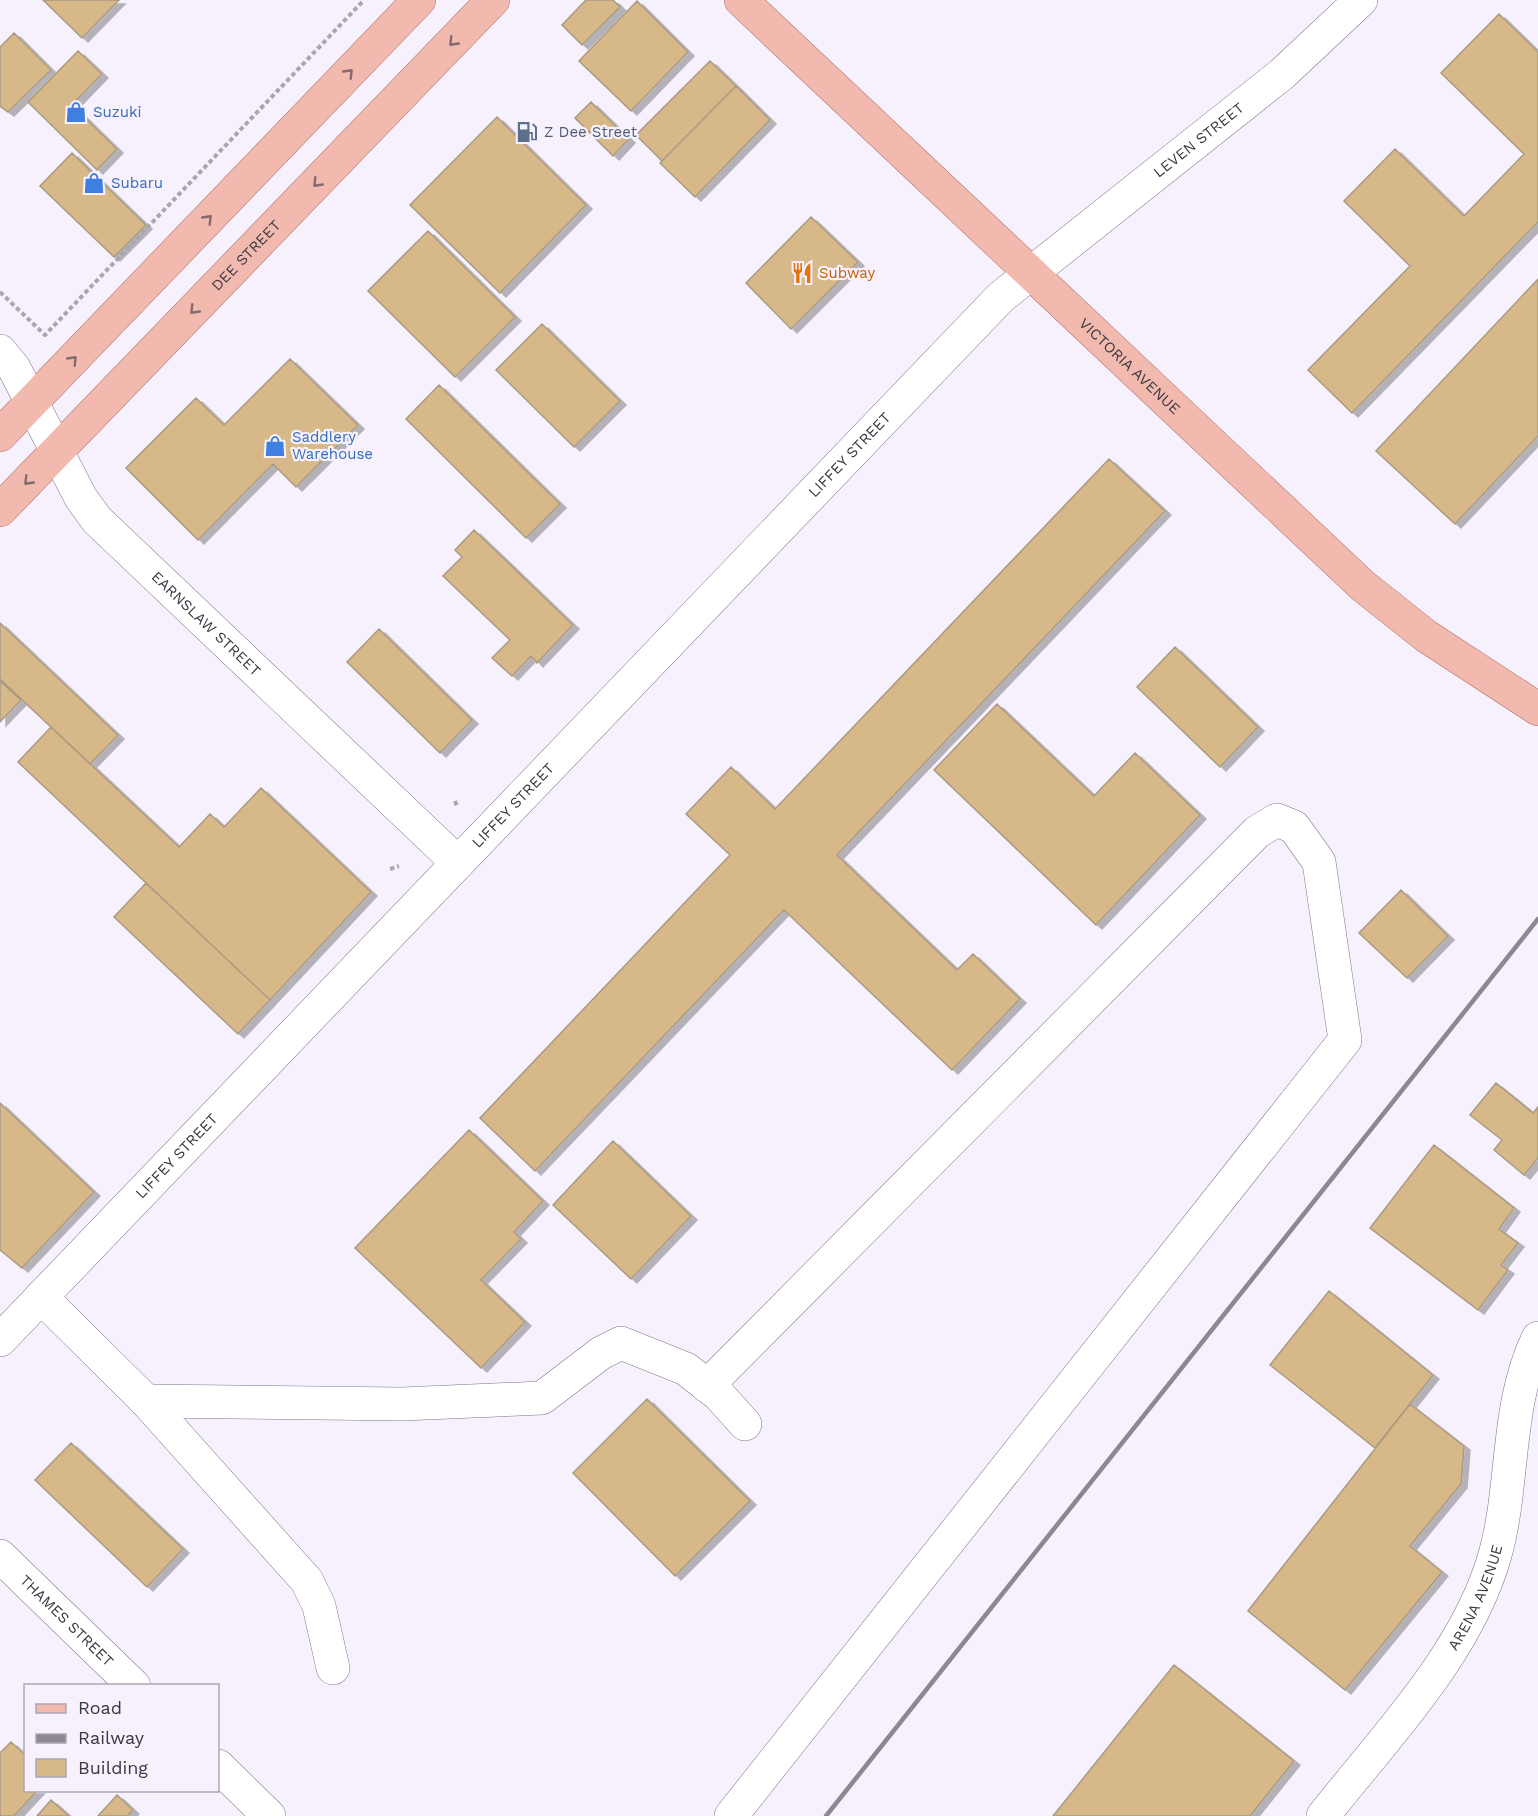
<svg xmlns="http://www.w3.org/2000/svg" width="1538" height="1816" viewBox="0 0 1538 1816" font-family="'Work Sans',sans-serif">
<defs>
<filter id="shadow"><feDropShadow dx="6" dy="4" stdDeviation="0" flood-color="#0004"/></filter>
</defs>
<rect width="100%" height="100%" fill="#f6f1fc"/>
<path fill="#d7b888" stroke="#ab9a82" stroke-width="1.5" filter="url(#shadow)" d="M43 0H119L82 38Z
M586 0H613L620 7 582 45 562 25Z
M637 1 688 52 631 111 579 61Z
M1499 14 1538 52V222L1352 413 1308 370 1410 266 1344 201 1395 149 1464 216 1524 154 1441 73Z
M14 33 51 70 8 112 0 106V47Z
M78 51 102 74 72 105 117 149 97 170 28 102Z
M710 61 736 86 662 161 636 135Z
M736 86 770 120 695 197 660 163Z
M591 102 629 139 613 156 575 118Z
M497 117 586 205 500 293 410 205Z
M72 153 146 225 114 257 40 186Z
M811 217 858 262 791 329 746 283Z
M428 231 515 317 455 377 368 291Z
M1538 279V436L1455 524 1376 451Z
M542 324 620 401 574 447 496 370Z
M290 359 358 425 296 487 273 464 198 540 126 468 196 398 224 425Z
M439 385 560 504 526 538 406 419Z
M1109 459 1165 511 837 855 957 970 973 954 1020 999 952 1070 784 910 535 1171 480 1118 730 855 686 814 731 767 775 809Z
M474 530 573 625 537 663 531 656 512 676 492 658 510 640 443 576 462 557 455 550Z
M0 623 118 735 90 764 0 679Z
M379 629 472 720 440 753 347 662Z
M1175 647 1258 727 1220 767 1137 687Z
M0 681 21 700 0 722Z
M997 704 1094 796 1135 753 1200 815 1096 925 934 770Z
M51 727 179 847 210 814 224 827 261 788 371 892 270 1000 18 762Z
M146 883 270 1000 238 1034 114 917Z
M1401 890 1448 936 1407 978 1359 933Z
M1496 1083 1533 1113 1538 1107V1158L1524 1175 1494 1150 1502 1140 1470 1115Z
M0 1103 94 1192 22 1268 0 1250Z
M469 1130 543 1201 514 1232 521 1239 481 1280 525 1322 481 1368 355 1248Z
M613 1141 691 1216 631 1279 553 1205Z
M1434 1145 1514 1208 1499 1229 1518 1243 1501 1265 1508 1270 1478 1310 1370 1228Z
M1329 1291 1433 1375 1375 1448 1270 1365Z
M647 1399 750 1501 675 1576 573 1473Z
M1410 1404 1464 1446 1461 1484 1410 1546 1442 1572 1345 1690 1248 1611Z
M71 1443 183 1549 147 1587 35 1480Z
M1174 1665 1294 1761 1250 1816H1053Z
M11 1742 26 1756V1790H38L14 1816H0V1753Z
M117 1795 133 1810 127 1816H98Z
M51 1800 69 1816H37Z"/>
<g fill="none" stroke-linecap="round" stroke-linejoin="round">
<defs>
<g id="minor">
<path id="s1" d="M0 351 14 368 81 498 97 520 457 862"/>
<path d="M41 1297 146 1401 307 1581 319 1606 333 1668"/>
<path id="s2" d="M0 1340 1001 297 1282 74 1361 0"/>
<path d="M707 1386 1257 832 1277 820 1294 827 1319 862 1345 1040 731 1816"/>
<path d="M146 1401 402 1404 542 1398 601 1353 621 1343 686 1369 718 1394 745 1424"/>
<path id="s3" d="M0 1556 134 1686"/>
<path d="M218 1766 269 1816"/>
<path id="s4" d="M1323 1816C1385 1737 1467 1654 1495 1555 1515 1483 1505 1407 1538 1338"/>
</g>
<g id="major">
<path id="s5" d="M741 0 1363 586 1426 636 1538 709"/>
<path d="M0 435 419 0"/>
<path id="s6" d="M0 510 493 0"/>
</g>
</defs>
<use href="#minor" stroke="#81758d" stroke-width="34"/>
<use href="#major" stroke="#ac6e66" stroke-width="34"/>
<path stroke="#aaa5b0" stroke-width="4" stroke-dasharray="4.5 3" stroke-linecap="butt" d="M0 292 45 335 364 0
M455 801 457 806
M390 869 399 866"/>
<use href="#minor" stroke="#fff" stroke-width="33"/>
<use href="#major" stroke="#f2baaf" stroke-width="33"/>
<path stroke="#8c8792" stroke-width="4.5" d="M826 1816 1538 919"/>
</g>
<defs><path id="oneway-chevron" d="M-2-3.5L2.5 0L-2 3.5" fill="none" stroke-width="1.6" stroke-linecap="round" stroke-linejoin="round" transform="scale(1.5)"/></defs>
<g stroke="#856b6e">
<use href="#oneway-chevron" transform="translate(453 42) rotate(134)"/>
<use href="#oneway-chevron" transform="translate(349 73) rotate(-46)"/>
<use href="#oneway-chevron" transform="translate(317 183) rotate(134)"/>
<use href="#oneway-chevron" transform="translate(208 219) rotate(-46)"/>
<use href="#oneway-chevron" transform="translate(194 310) rotate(134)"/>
<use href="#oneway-chevron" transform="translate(73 360) rotate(-46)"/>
<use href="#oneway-chevron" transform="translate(28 481) rotate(134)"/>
</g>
<defs>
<symbol id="shop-bare" viewBox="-9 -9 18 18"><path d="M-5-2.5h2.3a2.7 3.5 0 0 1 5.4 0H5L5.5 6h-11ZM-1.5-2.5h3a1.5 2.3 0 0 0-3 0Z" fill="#3f7fe0" stroke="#f6f1fc" stroke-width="2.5" paint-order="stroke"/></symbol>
<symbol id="fuel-bare" viewBox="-9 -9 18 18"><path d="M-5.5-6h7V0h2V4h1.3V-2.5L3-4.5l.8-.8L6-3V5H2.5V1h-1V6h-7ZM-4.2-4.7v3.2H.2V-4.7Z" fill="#5c6f8a" stroke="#f6f1fc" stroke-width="2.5" paint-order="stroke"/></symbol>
<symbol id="restaurant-bare" viewBox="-9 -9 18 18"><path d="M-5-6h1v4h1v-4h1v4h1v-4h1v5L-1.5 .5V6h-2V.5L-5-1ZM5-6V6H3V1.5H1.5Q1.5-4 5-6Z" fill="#e8710a" stroke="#f6f1fc" stroke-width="2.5" paint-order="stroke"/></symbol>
</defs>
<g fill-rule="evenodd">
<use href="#shop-bare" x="61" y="97" width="30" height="30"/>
<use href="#fuel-bare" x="512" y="117" width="30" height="30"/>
<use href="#shop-bare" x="79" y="168" width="30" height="30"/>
<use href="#restaurant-bare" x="787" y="258" width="30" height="30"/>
<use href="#shop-bare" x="260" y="431" width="30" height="30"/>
</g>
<g text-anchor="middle" stroke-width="4.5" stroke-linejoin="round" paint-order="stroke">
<g font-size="15" fill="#366cbe" stroke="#f6f1fc" text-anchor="start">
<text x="93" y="117">Suzuki</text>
<text x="111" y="188">Subaru</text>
<text x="292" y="442">Saddlery<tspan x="292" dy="17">Warehouse</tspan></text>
</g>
<g font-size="15" fill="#4e5e75" stroke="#f6f1fc" text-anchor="start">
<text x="544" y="137">Z Dee Street</text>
</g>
<g font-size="15" fill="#3c3742" stroke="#f6f1fc">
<text dy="5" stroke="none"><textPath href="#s2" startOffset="1698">LEVEN STREET</textPath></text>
<text dy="5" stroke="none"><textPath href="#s6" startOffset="354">DEE STREET</textPath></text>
<text dy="5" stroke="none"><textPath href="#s5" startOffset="534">VICTORIA AVENUE</textPath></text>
<text dy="5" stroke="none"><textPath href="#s2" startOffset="1227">LIFFEY STREET</textPath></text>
<text dy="5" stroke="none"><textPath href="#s1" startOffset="346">EARNSLAW STREET</textPath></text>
<text dy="5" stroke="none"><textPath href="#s2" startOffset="741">LIFFEY STREET</textPath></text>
<text dy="5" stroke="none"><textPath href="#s2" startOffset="255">LIFFEY STREET</textPath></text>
<text dy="5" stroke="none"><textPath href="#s4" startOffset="268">ARENA AVENUE</textPath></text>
<text dy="5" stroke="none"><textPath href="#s3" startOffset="93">THAMES STREET</textPath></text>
</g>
<g font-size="15" fill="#c56008" stroke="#f6f1fc" text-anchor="start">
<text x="819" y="278">Subway</text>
</g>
</g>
<rect x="24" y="1684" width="195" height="108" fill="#f6f1fc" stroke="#aca7b2" stroke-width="1.5"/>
<rect x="36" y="1704" width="30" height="9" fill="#f2baaf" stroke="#aca7b2" stroke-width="1.5"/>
<text x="78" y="1714" font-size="18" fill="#3c3742">Road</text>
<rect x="36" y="1734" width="30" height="9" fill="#8c8792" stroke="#aca7b2" stroke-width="1.5"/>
<text x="78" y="1744" font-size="18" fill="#3c3742">Railway</text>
<rect x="36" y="1759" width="30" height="18" fill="#d7b888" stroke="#aca7b2" stroke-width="1.5"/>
<text x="78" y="1774" font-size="18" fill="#3c3742">Building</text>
</svg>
